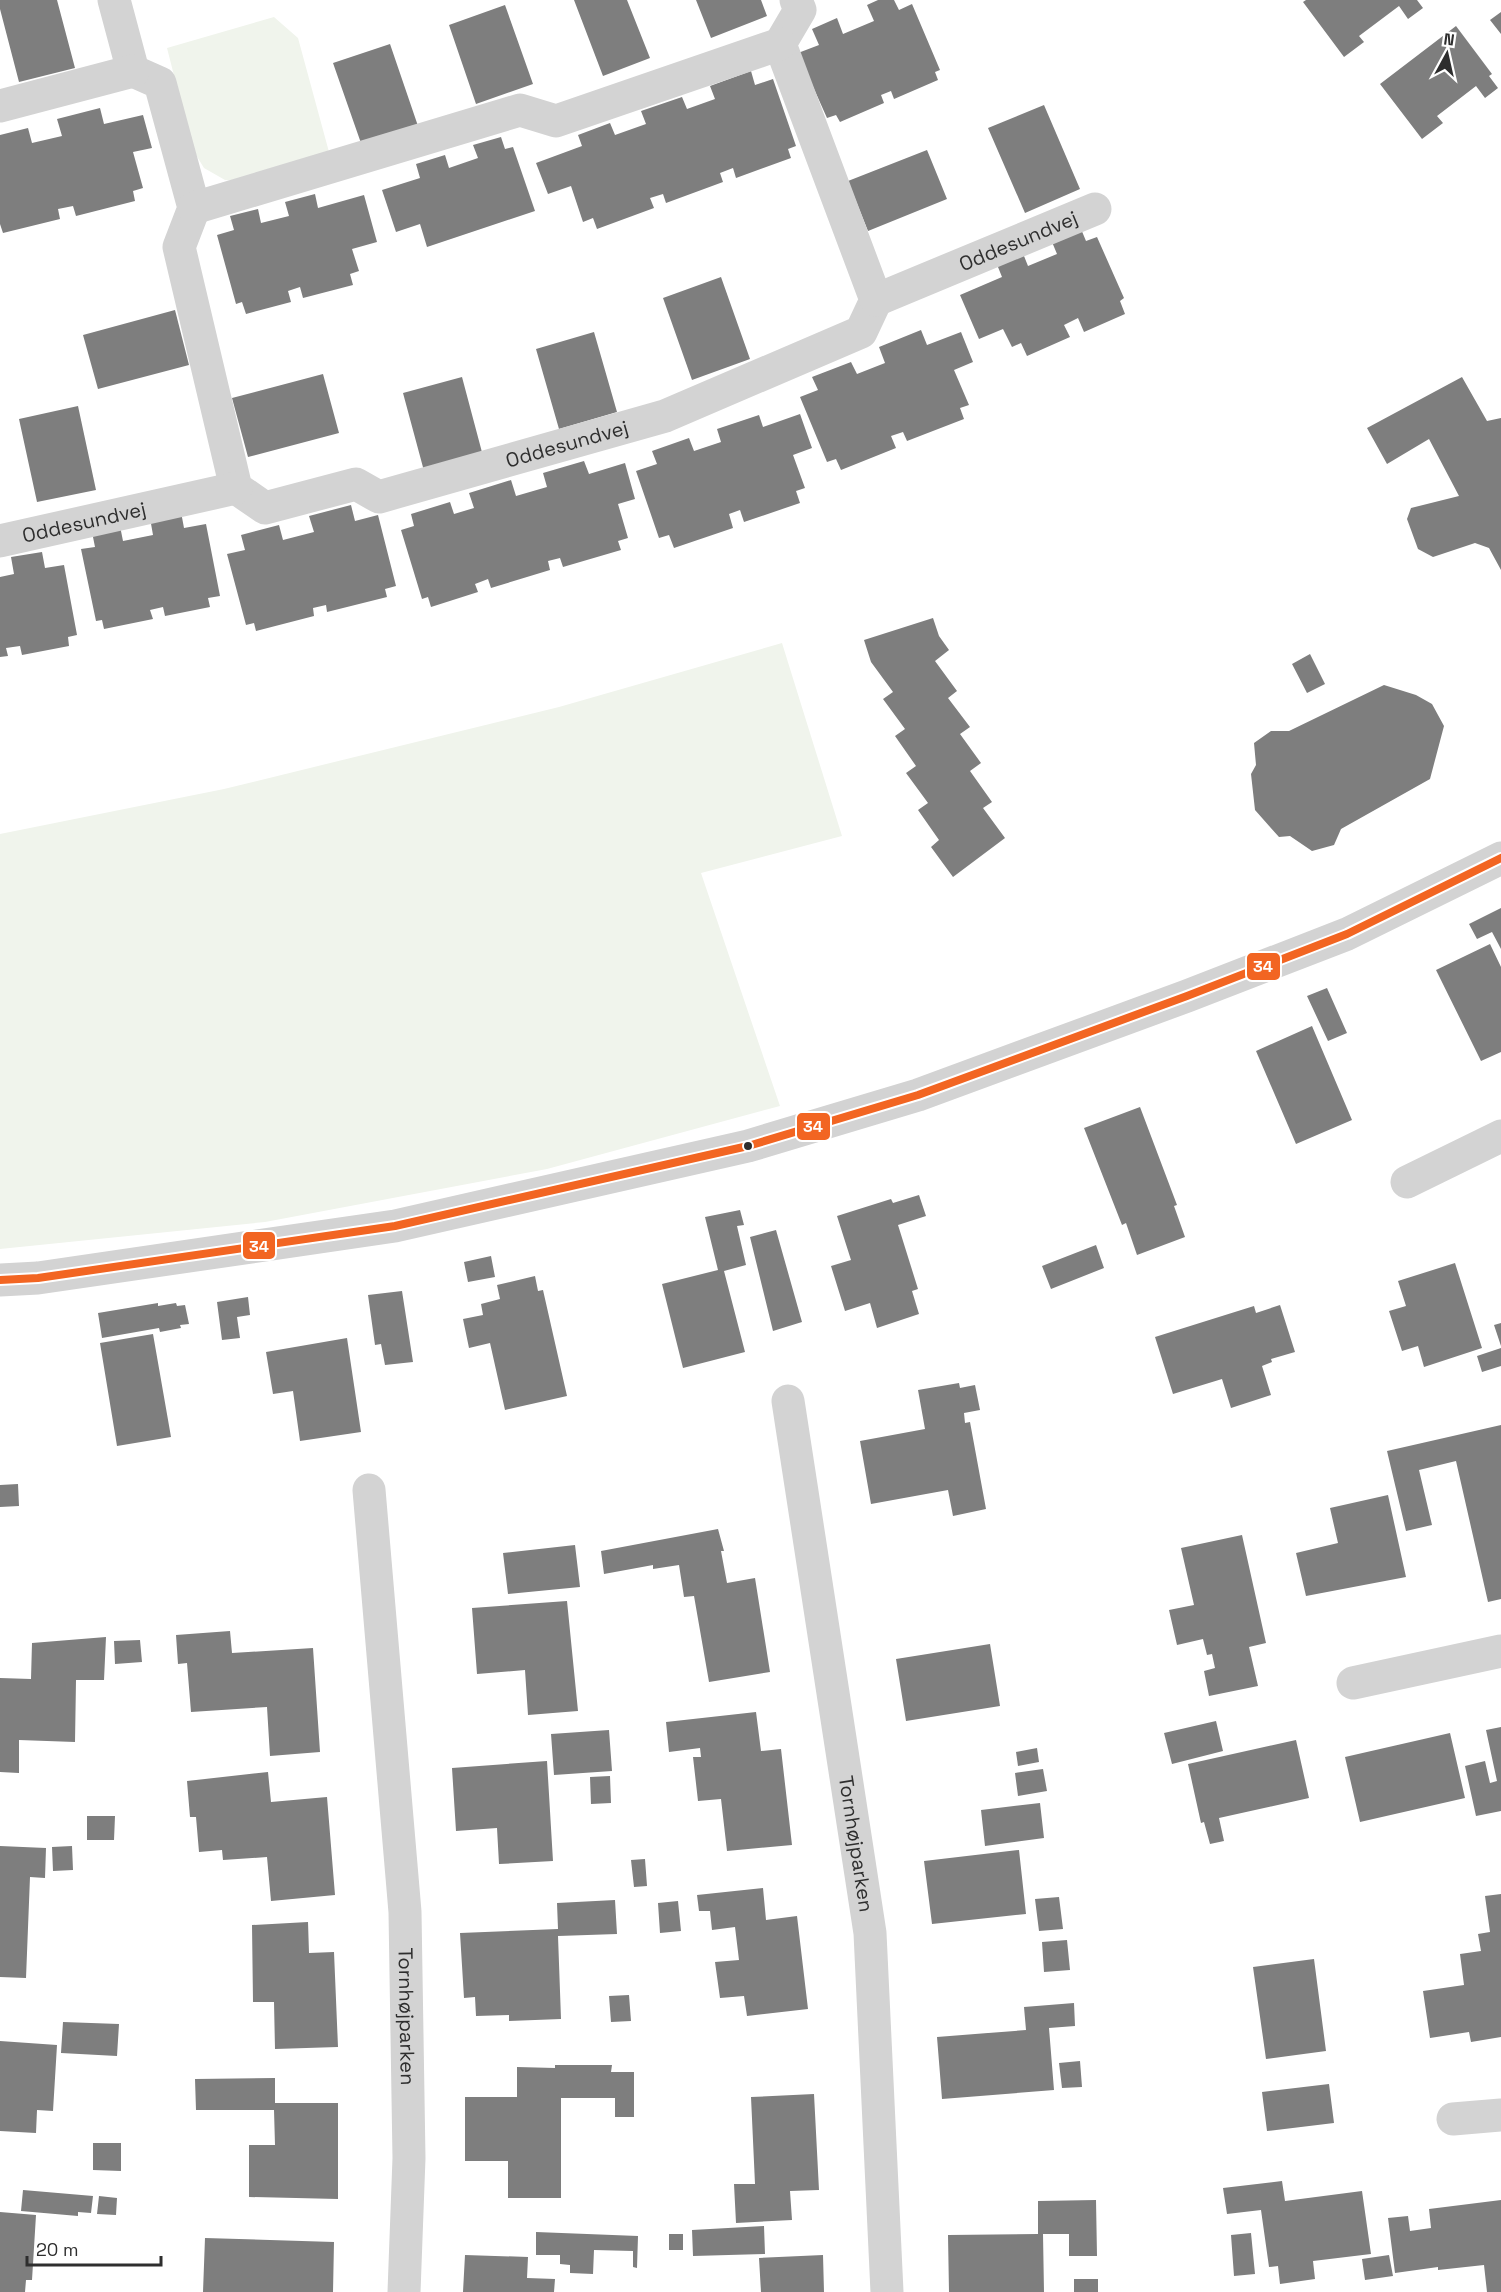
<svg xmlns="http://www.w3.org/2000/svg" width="1501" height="2292" viewBox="0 0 1501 2292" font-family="'Space Grotesk',sans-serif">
<rect width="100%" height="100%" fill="#fff"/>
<path fill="#f0f4ec" d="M274 17 298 38 329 152 244 181 225 180 204 168 193 150 167 48Z
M782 643 842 836 701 873 780 1106 547 1169 265 1222 0 1249V834L224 789 559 707Z"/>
<path fill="#7e7e7e" d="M0 0H57L75 68 19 82 0 9Z
M574 0H627L650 58 603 76Z
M696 0H761L767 16 711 38Z
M878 0H894L899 10 912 4 940 70 935 72 938 80 894 99 891 91 881 95 884 103 840 122 836 115 827 118 798 53 819 45 812 29 837 18 843 34 874 21 867 5Z
M1306 0H1417L1423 8 1408 19 1399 6 1359 36 1364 42 1344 57 1303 2Z
M505 5 533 84 476 104 449 25Z
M1501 12V34L1490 20Z
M1456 26 1492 74 1489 76 1498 88 1485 98 1476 86 1437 116 1443 123 1422 139 1380 84Z
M390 44 418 126 362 146 333 63Z
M751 71 755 85 773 79 796 146 788 149 791 158 736 178 733 168 720 173 723 182 666 203 663 194 650 198 654 208 597 229 593 218 583 222 571 186 548 194 536 163 582 146 578 135 610 123 615 135 646 124 641 111 682 97 687 109 715 99 710 86Z
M1044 105 1080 189 1025 213 988 128Z
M100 108 104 124 143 115 152 148 133 152 143 188 133 191 135 201 76 216 73 206 58 209 60 219 3 233 0 224V135L28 128 32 143 62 136 57 119Z
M501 137 505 149 513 147 535 211 427 247 420 224 396 232 382 190 420 178 416 164 445 155 449 168 478 158 473 145Z
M927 150 947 199 868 231 848 181Z
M315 194 318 208 364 195 377 242 352 249 359 271 350 274 353 285 303 298 300 287 288 291 291 302 246 314 242 302 236 304 217 235 234 230 230 216 258 209 261 223 289 216 285 202Z
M1081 229 1086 241 1097 237 1124 298 1120 301 1125 314 1084 332 1078 318 1064 325 1070 337 1027 356 1021 343 1012 347 1003 329 979 339 960 295 1002 277 996 262 1022 251 1028 266 1057 254 1052 242Z
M721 277 750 359 692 380 663 298Z
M175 310 189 365 98 389 83 335Z
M921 330 927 345 961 332 973 362 954 370 969 405 960 408 964 419 907 441 903 432 891 436 896 448 841 470 836 459 827 462 800 397 818 390 812 377 851 362 857 374 885 363 879 347Z
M594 332 617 412 559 429 536 349Z
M323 374 339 433 248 457 232 398Z
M462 377 483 456 424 471 403 393Z
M1462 377 1487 421 1501 418V570L1489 548 1475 543 1433 557 1418 549 1407 519 1411 508 1459 496 1429 439 1387 464 1367 428Z
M78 406 96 490 37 502 19 419Z
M800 414 812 448 793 455 805 488 796 491 800 503 744 522 740 510 729 514 733 528 674 548 669 535 659 538 636 471 657 464 652 451 689 438 694 451 721 442 717 429 759 415 763 427Z
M584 461 589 474 625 463 635 499 618 504 628 538 618 541 621 550 563 567 560 558 548 561 550 570 491 588 488 579 475 584 478 592 431 607 428 597 422 599 401 530 414 526 411 514 450 502 454 514 474 508 469 493 511 480 516 496 547 487 543 473Z
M351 505 355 521 378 515 396 586 385 589 387 597 327 612 326 605 313 608 314 616 256 631 254 623 246 625 227 554 245 550 241 535 279 525 283 540 314 532 309 516Z
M181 512 184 528 206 524 220 596 208 598 210 607 165 616 163 607 150 610 153 619 104 629 102 620 96 621 81 549 95 547 92 532 120 526 123 541 153 535 150 518Z
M42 552 45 568 64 565 77 635 68 637 69 646 22 655 20 646 6 648 8 656 0 657V577L14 574 11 557Z
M933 618 939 636 949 650 935 661 957 691 948 698 970 727 960 734 981 763 970 771 992 802 983 808 1005 838 953 877 931 847 939 840 918 810 928 803 906 773 916 766 895 736 905 729 883 699 893 692 871 662 864 640Z
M1310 654 1325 684 1307 693 1292 664Z
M1384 685 1416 695 1432 704 1444 726 1430 779 1341 829 1334 845 1312 851 1290 836 1279 837 1255 810 1251 774 1256 765 1254 743 1271 731H1289Z
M1501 908V949L1492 932 1477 939 1469 924Z
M1490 944 1501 967V1052L1481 1061 1436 970Z
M1327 988 1347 1033 1328 1041 1307 996Z
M1312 1026 1352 1120 1296 1144 1256 1051Z
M1140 1107 1177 1205 1174 1206 1185 1237 1137 1255 1126 1223 1122 1225 1084 1128Z
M919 1195 926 1216 898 1225 918 1289 912 1291 919 1314 877 1328 870 1303 845 1311 831 1266 851 1260 837 1216 891 1199 893 1203Z
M740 1210 744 1225 737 1226 746 1265 724 1271 745 1352 683 1368 662 1284 718 1270 705 1217Z
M776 1230 802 1322 773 1331 750 1237Z
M1096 1245 1104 1268 1051 1289 1042 1266Z
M491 1256 495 1277 468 1282 464 1262Z
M1455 1263 1482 1348 1424 1367 1418 1346 1402 1351 1389 1311 1406 1306 1398 1281Z
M535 1276 538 1291 543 1290 567 1396 505 1410 490 1343 469 1348 463 1319 483 1315 481 1304 500 1299 497 1285Z
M402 1291 413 1362 385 1365 381 1344 375 1345 368 1295Z
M248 1297 250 1315 237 1317 240 1338 222 1340 217 1302Z
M158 1303V1306L176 1303 177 1306 185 1305 189 1324 180 1325 181 1328 160 1332 159 1328 102 1338 98 1313Z
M1280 1305 1295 1352 1271 1359 1272 1362 1262 1366 1271 1395 1231 1408 1222 1379 1173 1394 1155 1337 1254 1306 1256 1313Z
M1501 1323V1346L1494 1325Z
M153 1334 171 1437 117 1446 100 1343Z
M347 1338 361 1432 300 1441 293 1391 273 1394 266 1352Z
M1501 1348V1366L1482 1372 1477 1356Z
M959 1383 960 1388 975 1385 980 1410 964 1413 965 1423 970 1422 986 1509 953 1516 948 1490 871 1504 860 1441 925 1429 918 1390Z
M1501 1425V1599L1488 1602 1456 1461 1419 1470 1432 1525 1406 1531 1387 1451Z
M18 1484 19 1506 0 1507V1485Z
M1388 1495 1406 1577 1306 1596 1296 1553 1338 1543 1330 1508Z
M718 1529 724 1551H721L727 1583 755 1578 770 1672 709 1682 694 1596 684 1597 679 1565 653 1569V1565L604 1574 601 1551Z
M1242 1535 1266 1643 1249 1647 1258 1686 1209 1696 1204 1671 1215 1668 1212 1654 1207 1655 1203 1639 1177 1645 1169 1610 1194 1605 1181 1548Z
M575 1545 580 1587 508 1594 503 1553Z
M567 1601 578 1711 528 1715 525 1670 477 1674 472 1608Z
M230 1631 232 1653 313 1648 320 1752 270 1756 267 1707 191 1712 187 1663 178 1664 176 1635Z
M106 1637 104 1680H76L75 1742 19 1740V1773L0 1772V1678L31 1679 32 1643Z
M140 1640 142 1662 115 1664 114 1641Z
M990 1644 1000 1706 906 1721 896 1659Z
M756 1712 761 1751 781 1749 792 1845 727 1851 721 1799 698 1801 693 1757H701L700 1748 669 1752 666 1722Z
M1216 1721 1223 1751 1172 1764 1164 1733Z
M1501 1727V1811L1476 1816 1465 1766 1485 1761 1490 1783 1497 1781 1486 1730Z
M609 1730 612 1771 554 1775 551 1734Z
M1450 1733 1465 1798 1360 1822 1345 1757Z
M1296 1740 1309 1798 1219 1818 1224 1841 1210 1844 1204 1822 1201 1823 1188 1764Z
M1037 1748 1039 1762 1018 1766 1016 1752Z
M547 1761 553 1861 499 1864 497 1828 456 1831 452 1768Z
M1043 1769 1047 1791 1018 1796 1015 1773Z
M268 1772 271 1802 327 1797 335 1895 271 1901 267 1857 223 1860 222 1850 199 1852 196 1817H190L187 1781Z
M610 1776 611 1803 591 1804 590 1777Z
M1040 1803 1044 1838 985 1846 981 1810Z
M87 1816H115L114 1840H87Z
M0 1846 46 1848 45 1878 30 1877 26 1978 0 1977Z
M72 1846 73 1870 53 1871 52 1847Z
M1019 1850 1026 1914 932 1924 924 1861Z
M645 1859 647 1886 634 1887 631 1860Z
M763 1888 766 1920 797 1916 808 2009 747 2016 744 1996 720 1998 715 1962 739 1960 735 1927 712 1930 710 1911H699L697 1895Z
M1501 1894V2037L1471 2042 1469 2032 1430 2038 1423 1991 1464 1985 1460 1954 1481 1951 1478 1934 1490 1932 1485 1896Z
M1059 1897 1063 1929 1039 1931 1035 1899Z
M615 1900 617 1934 558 1936 561 2019 509 2021V2015L476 2016 475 1997 464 1998 460 1933 558 1929 557 1903Z
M678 1901 681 1931 660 1933 658 1903Z
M308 1922 309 1953 334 1952 338 2047 275 2049 274 2002H253L252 1925Z
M1067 1940 1070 1970 1044 1972 1042 1942Z
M1314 1959 1326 2051 1266 2059 1253 1967Z
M629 1995 631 2021 611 2022 609 1996Z
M1074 2003 1075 2026 1049 2028 1054 2090 942 2099 937 2037 1026 2030 1024 2007Z
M63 2022 119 2024 117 2056 61 2053Z
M0 2041 57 2045 53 2111 37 2110 36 2133 0 2131Z
M1080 2061 1082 2087 1062 2088 1059 2063Z
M555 2065H612L611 2072H634V2117H615V2098H561V2198H508V2161H465V2097H517V2067L555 2068Z
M275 2078V2103H338V2199L249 2197V2145H275L274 2110H196L195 2079Z
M1329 2084 1334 2123 1267 2131 1262 2092Z
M814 2094 819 2190 790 2191 792 2220 736 2223 734 2184H755L751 2097Z
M93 2143H121V2171L93 2170Z
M1282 2181 1285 2201 1362 2191 1371 2254 1313 2261 1315 2279 1280 2284 1278 2266 1269 2267 1261 2210 1227 2214 1223 2188Z
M23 2190 93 2196 91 2213 78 2212V2216L21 2211Z
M99 2196 117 2198 116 2215 97 2214Z
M1096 2200 1097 2256H1069V2234H1043L1044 2292H949L948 2235 1038 2234V2201Z
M1501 2200V2292H1487L1484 2265 1438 2270V2267L1395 2273 1388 2218 1408 2216 1410 2231 1431 2228 1429 2209Z
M0 2212 36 2215 32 2280H26L25 2292H0Z
M764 2226 765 2254 693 2256 692 2230Z
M536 2232 638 2236 637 2268 633 2267V2251L594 2250 593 2274 570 2273V2265L560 2264V2255H536Z
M1251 2233 1255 2274 1234 2276 1231 2235Z
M669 2234H683V2250H669Z
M205 2238 334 2242 333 2292H203Z
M465 2255 528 2257 527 2278 555 2279 554 2292H463Z
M823 2255 824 2292H761L759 2258Z
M1389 2255 1393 2276 1365 2280 1362 2259Z
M1074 2279H1098V2292H1074Z"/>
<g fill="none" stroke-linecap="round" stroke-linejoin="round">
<g stroke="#d3d3d3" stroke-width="33">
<path id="s1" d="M114 0 133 71 160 83 194 208 179 247 236 488 265 508 356 484 379 497 665 416 861 332 876 300 780 44 800 10 796 0"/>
<path d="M0 106 133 71"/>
<path d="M194 208 520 110 556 121 780 44"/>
<path id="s2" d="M876 300 1095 209"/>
<path id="s3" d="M0 541 236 488"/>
<path d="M1407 1182 1501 1136"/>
<path d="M0 1280 38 1278 395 1226 748 1146 918 1095 1187 996 1347 934 1501 858"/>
<path id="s4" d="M788 1401 870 1933 887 2292"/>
<path id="s5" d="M369 1490 405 1912 409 2158 404 2292"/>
<path d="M1353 1683 1501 1651"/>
<path d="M1453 2119 1501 2115"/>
</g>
<defs>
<path id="bus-1" d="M0 1280 38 1278 395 1226 748 1146 918 1095 1187 996 1347 934 1501 858"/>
</defs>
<use href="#bus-1" stroke="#fff" stroke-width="12"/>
<use href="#bus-1" stroke="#f26522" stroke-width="8"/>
</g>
<circle fill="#2e2e2e" stroke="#fff" stroke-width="2" cx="748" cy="1146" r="5"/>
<g text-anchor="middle" stroke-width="6" stroke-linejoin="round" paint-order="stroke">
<g font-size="20" fill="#2e2e2e" stroke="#fff">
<text dy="7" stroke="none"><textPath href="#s2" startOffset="154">Oddesundvej</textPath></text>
<text dy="7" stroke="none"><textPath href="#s1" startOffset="873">Oddesundvej</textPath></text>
<text dy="7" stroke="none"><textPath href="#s3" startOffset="86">Oddesundvej</textPath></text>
<text dy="7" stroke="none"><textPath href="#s4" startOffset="448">Tornhøjparken</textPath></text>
<text dy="7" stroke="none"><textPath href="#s5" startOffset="528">Tornhøjparken</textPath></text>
</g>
</g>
<g stroke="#fff" stroke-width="2">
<rect x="1246" y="952" width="35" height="29" rx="6" fill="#f26522"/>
<rect x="796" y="1112" width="35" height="29" rx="6" fill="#f26522"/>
<rect x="242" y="1231" width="34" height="29" rx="6" fill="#f26522"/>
</g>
<g font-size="16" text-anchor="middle" font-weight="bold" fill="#fff">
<text x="1263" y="972">34</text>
<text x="813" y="1132">34</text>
<text x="259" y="1252">34</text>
</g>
<g transform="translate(1447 54) rotate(8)" stroke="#ffffff" stroke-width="4.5" paint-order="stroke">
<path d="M0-4.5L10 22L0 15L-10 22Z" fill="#2e2e2e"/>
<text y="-9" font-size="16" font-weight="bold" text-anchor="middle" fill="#2e2e2e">N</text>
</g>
<path d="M27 2256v9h134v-9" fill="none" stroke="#2e2e2e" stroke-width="3"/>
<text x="36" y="2256" font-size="18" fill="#2e2e2e" stroke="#ffffff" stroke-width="4.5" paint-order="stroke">20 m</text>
</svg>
